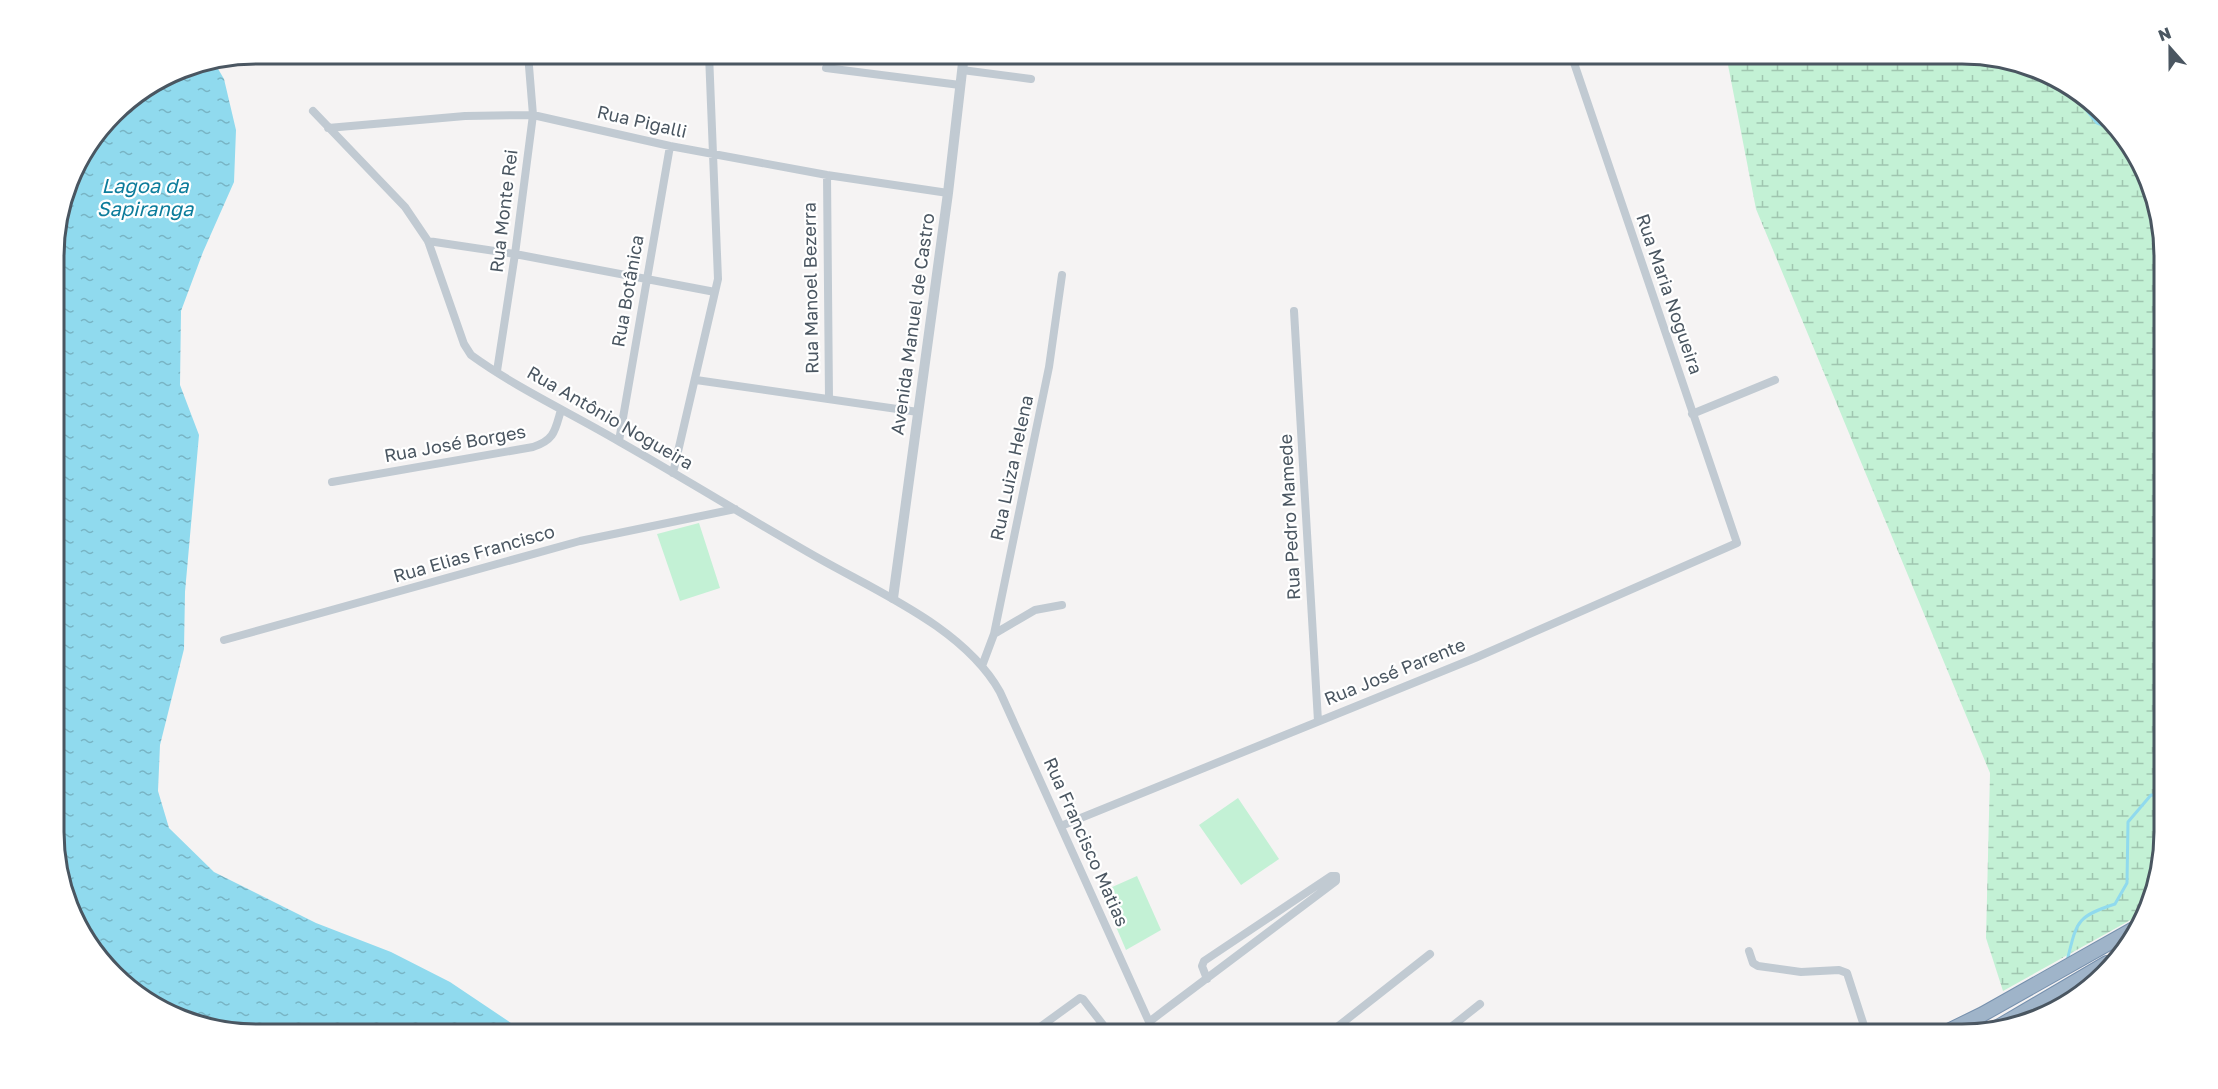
<svg xmlns="http://www.w3.org/2000/svg" width="2218" height="1089" viewBox="0 0 2218 1089" font-family="'Golos Text',sans-serif">
<defs>
<pattern id="wetland-marsh" width="20" height="14" patternUnits="userSpaceOnUse" patternTransform="scale(1.5)"><rect width="20" height="14" fill="#c3f1d5"/><path d="M1 5h8M5 5V1M11 12h8M15 12V8" fill="none" stroke="#a0c6b0"/></pattern>
<pattern id="water-ripples" width="26" height="14" patternUnits="userSpaceOnUse" patternTransform="scale(1.5)"><rect width="26" height="14" fill="#90daee"/><path d="M2 4q2-2 4 0t4 0M15 11q2-2 4 0t4 0" fill="none" stroke="#78b4c4"/></pattern>
</defs>
<rect width="100%" height="100%" fill="#f5f3f3"/>
<path fill="url(#wetland-marsh)" d="M1719 54H1962L2051 75 2122 134 2162 230 2164 833 2145 912 2003 991 1986 938 1990 773 1756 209 1728 65Z"/>
<path fill="#c3f1d5" d="M699 523 720 588 680 601 657 534Z
M1238 798 1279 859 1241 885 1199 825Z
M1137 876 1161 930 1126 950 1101 892Z"/>
<path fill="url(#water-ripples)" d="M214 62 224 79 236 130 234 182 203 252 181 311 180 385 199 435 185 592 184 649 160 745 158 791 169 828 214 872 316 923 391 952 450 982 529 1035H256L167 1014 96 955 56 859 54 243 75 167 123 104 179 69Z"/>
<g fill="none" stroke-linecap="round" stroke-linejoin="round">
<path stroke="#90daee" stroke-width="3" d="M2070 90 2097 123 2123 135
M2067 961C2077 922 2075 917 2115 904L2127 883 2128 822 2151 795 2164 796
M2073 986 2081 993"/>
<defs>
<path id="trunk" d="M1998 1027 2107 963
M1940 1035 1983 1014 2139 926"/>
</defs>
<use href="#trunk" stroke="#7690ad" stroke-width="16"/>
<path stroke="#c1cad2" stroke-width="8" d="M826 68 960 85
M962 70 1031 79
M313 111 405 207 428 241 464 344 471 355C518 389 571 413 620 442 687 480 753 521 820 559 880 593 965 629 1000 692L1155 1035
M328 128 465 116 533 115 670 146 827 175 948 193
M827 175 829 399
M428 241 515 254 715 292
M1294 311 1318 721
M497 371 515 254 533 115 528 54
M696 380 918 412
M1692 414 1775 380
M619 441 670 146
M673 473 718 279 709 54
M332 482 533 447C555 440 555 430 561 410
M994 634 1035 610 1062 605
M224 640 580 541 735 509
M982 666 994 634 1049 367 1062 275
M1061 826 1475 658 1737 543 1571 54
M1749 951 1753 963 1758 966 1801 972 1839 970 1847 973 1867 1035
M1149 1022 1166 1009 1336 881V876H1331L1204 961 1202 966 1207 979
M1029 1035 1080 998 1083 999 1111 1035
M1327 1035 1430 954
M1441 1035 1480 1004"/>
<path stroke="#c1cad2" stroke-width="10" d="M893 598 948 193 964 54"/>
<use href="#trunk" stroke="#9fb4c9" stroke-width="14"/>
</g>
<g text-anchor="middle" stroke-width="4.5" stroke-linejoin="round" paint-order="stroke">
<g font-size="18" fill="#4a5661" stroke="#fff">
<text transform="translate(642 122) rotate(13)" y="6">Rua Pigalli</text>
<text transform="translate(504 211) rotate(-83)" y="6">Rua Monte Rei</text>
<text transform="translate(811 288) rotate(-91)" y="6">Rua Manoel Bezerra</text>
<text transform="translate(628 291) rotate(-80)" y="6">Rua Botânica</text>
<text transform="translate(1669 294) rotate(71)" y="6">Rua Maria Nogueira</text>
<text transform="translate(913 324) rotate(-82)" y="6">Avenida Manuel de Castro</text>
<text transform="translate(610 418) rotate(30)" y="6">Rua Antônio Nogueira</text>
<text transform="translate(455 444) rotate(-10)" y="6">Rua José Borges</text>
<text transform="translate(1012 468) rotate(-78)" y="6">Rua Luiza Helena</text>
<text transform="translate(1290 517) rotate(-93)" y="6">Rua Pedro Mamede</text>
<text transform="translate(474 554) rotate(-16)" y="6">Rua Elias Francisco</text>
<text transform="translate(1395 672) rotate(-22)" y="6">Rua José Parente</text>
<text transform="translate(1086 842) rotate(66)" y="6">Rua Francisco Matias</text>
</g>
<g font-size="20" font-style="italic" fill="#0c7c9b" stroke="#fff">
<text x="145" y="193">Lagoa da<tspan x="145" dy="23">Sapiranga</tspan></text>
</g>
</g>
<path d="M0 0H2218V1089H0ZM256 64H1962A192 192 0 0 1 2154 256V832A192 192 0 0 1 1962 1024H256A192 192 0 0 1 64 832V256A192 192 0 0 1 256 64Z" fill="#fff" fill-rule="evenodd"/>
<path fill="none" stroke="#4a5661" stroke-width="3" d="M256 64H1962A192 192 0 0 1 2154 256V832A192 192 0 0 1 1962 1024H256A192 192 0 0 1 64 832V256A192 192 0 0 1 256 64Z"/>
<g transform="translate(2170 48) rotate(339)" stroke="#ffffff" stroke-width="4.5" paint-order="stroke">
<path d="M0-4.5L10 22L0 15L-10 22Z" fill="#4a5661"/>
<text y="-9" font-size="16" font-weight="bold" text-anchor="middle" fill="#4a5661">N</text>
</g>
</svg>
